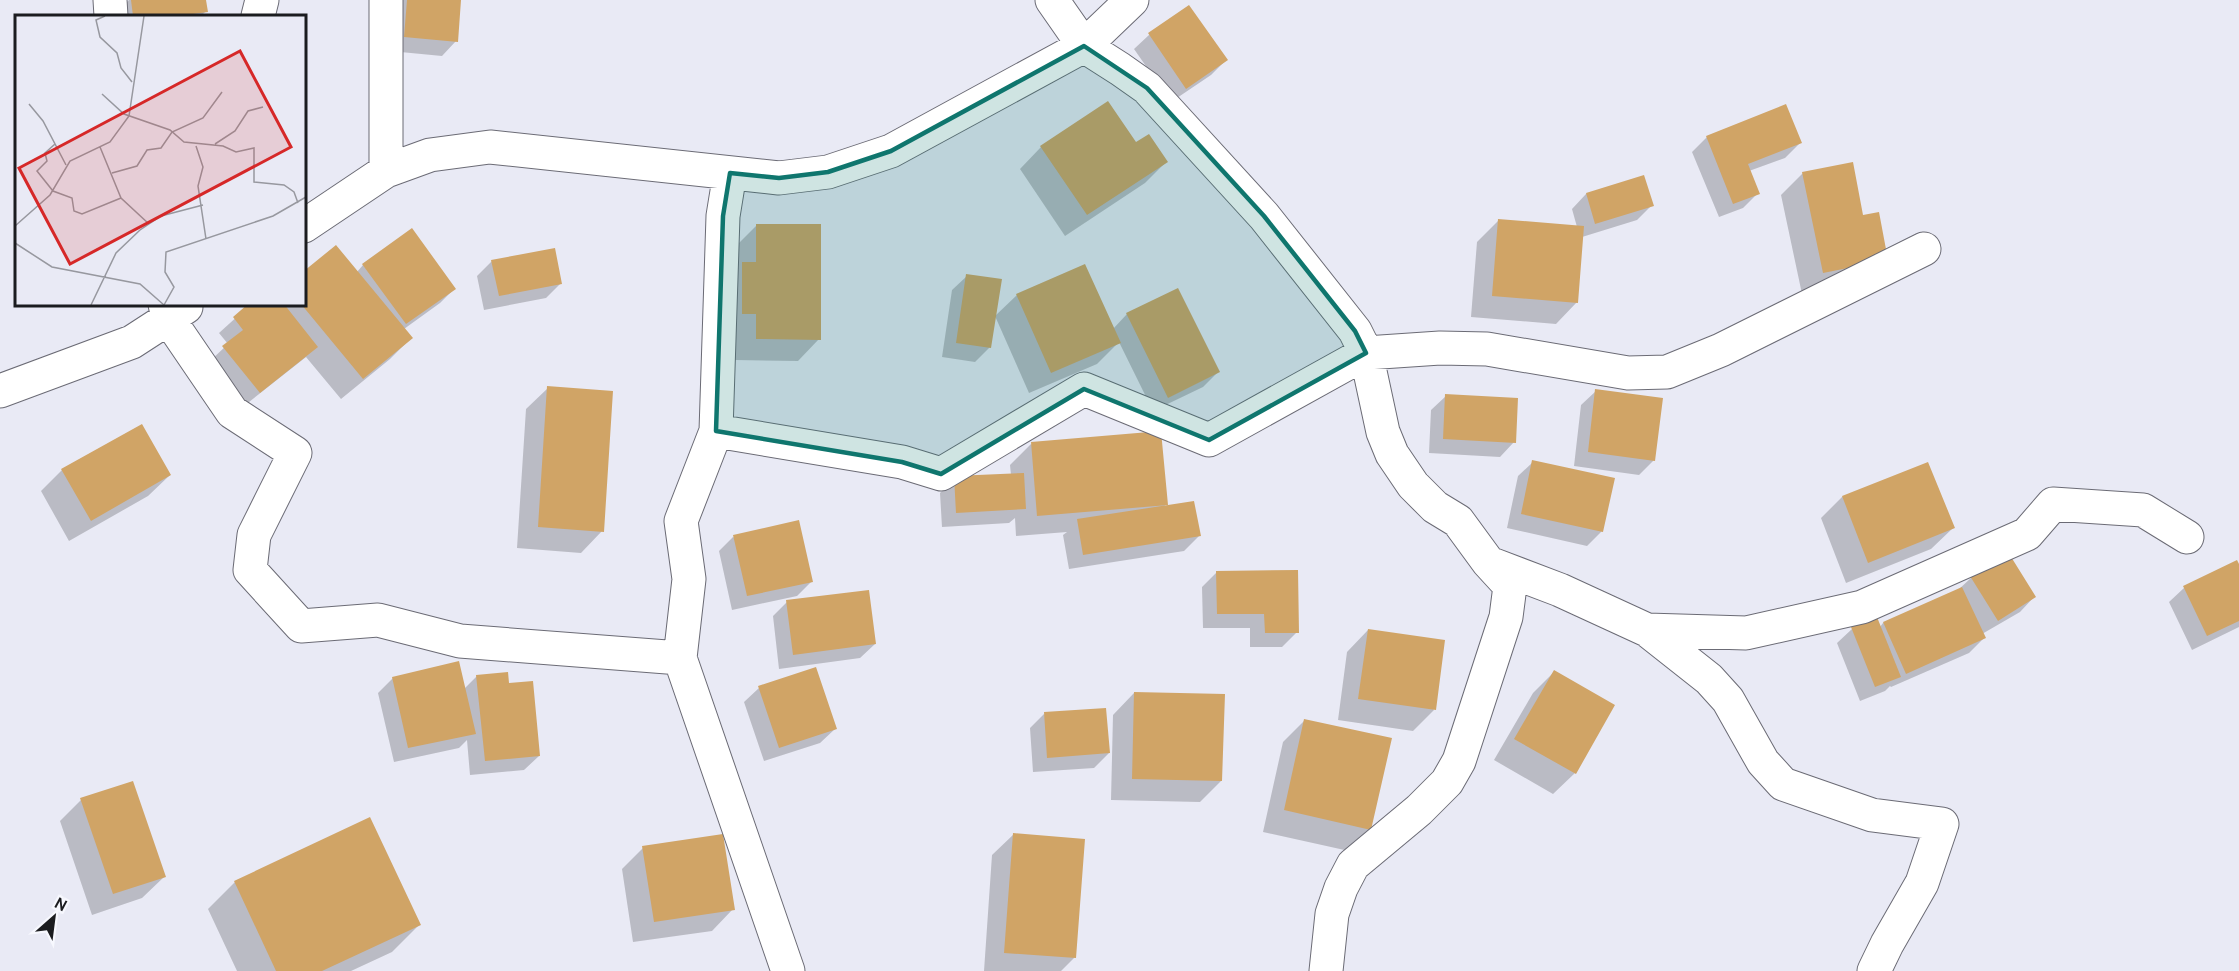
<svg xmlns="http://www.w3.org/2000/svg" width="2239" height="971" viewBox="0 0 2239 971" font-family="Cabin,sans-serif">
<rect width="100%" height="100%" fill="#e9eaf5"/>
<path fill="#0003" d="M129 0H205L206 11 201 16H117L116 13Z
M394 0H459L456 41 442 56 390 51Z
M1188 7 1226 60 1211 75 1171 102 1134 49 1149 35Z
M1707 137 1800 143 1785 158 1749 171 1758 193 1743 208 1719 217 1692 152Z
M1041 147 1166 162 1145 183 1065 236 1020 169Z
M1803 173 1865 281 1802 294 1781 195Z
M1643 177 1652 205 1637 220 1582 237 1577 302 1556 324 1471 317 1477 242 1498 221 1577 227 1572 209 1586 194Z
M757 225 819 339 798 361 735 360V247Z
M492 261 561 283 546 298 484 310 477 276Z
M363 265 454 289 440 303 404 329 411 338 390 359 341 399 306 357 244 406 209 362 228 344 219 333 251 304H304L357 272Z
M967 276 990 347 975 362 942 357 952 290Z
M1017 295 1113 329 1127 314 1218 372 1203 387 1153 411 1119 342 1097 364 1029 393 995 316Z
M548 388 602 531 581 553 517 548 526 409Z
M1596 391 1654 460 1639 475 1574 466 1581 405Z
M1446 396 1514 442 1500 457 1429 453 1431 410Z
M1031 444 1166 504 1163 508 1199 536 1184 551 1069 569 1063 535 1067 532 1016 536 1015 518 1009 523 942 527 940 493 955 478 1011 475 1010 465Z
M1533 462 1602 531 1587 546 1507 528 1518 476Z
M1927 464 1953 528 1931 549 1846 583 1821 518 1842 497Z
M62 470 170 475 148 496 69 541 41 491Z
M733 537 812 581 797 596 732 610 719 551Z
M2008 554 2034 597 2020 612 1982 634 1984 638 1969 653 1891 687 1890 686 1885 691 1860 701 1837 643 1852 629 1876 619 1880 627 1883 623 1958 590 1971 578Z
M2236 562 2239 568V627L2192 650 2169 602 2184 588Z
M1217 572 1297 632 1282 647H1250V628H1203L1202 587Z
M787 602 875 644 860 658 779 669 773 616Z
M1368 630 1434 710 1413 731 1338 720 1347 652Z
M1554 672 1575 773 1553 794 1494 760 1533 693Z
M477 676 508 685 539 756 524 770 470 775 467 740 459 748 394 762 378 693 393 678 464 689Z
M759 688 835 729 820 743 764 761 744 702Z
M1134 693 1221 781 1200 802 1111 800 1113 715Z
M1044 714 1109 753 1094 768 1033 772 1030 728Z
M1305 720 1370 830 1349 851 1263 832 1283 742Z
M81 800 164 877 142 898 92 915 60 821Z
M1014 834 1075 957 1061 971H984L992 855Z
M643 848 733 909 712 931 633 942 622 869Z
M235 882 419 925 392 952 351 971H237L208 909Z"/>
<path fill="#d0a466" d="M131 0H206L208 12 178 16H133Z
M407 0H461L458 42 404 37Z
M1189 5 1228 60 1186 89 1148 33Z
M1108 101 1136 142 1149 134 1168 162 1087 215 1040 146Z
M1786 104 1802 143 1748 164 1760 194 1733 204 1706 136Z
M1853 162 1863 215 1879 212 1888 260 1823 273 1802 172Z
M1644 175 1654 206 1595 224 1586 193Z
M1498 219 1584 226 1578 303 1492 296Z
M756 224H821V340L756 339V314H742V262H756Z
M412 228 456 289 406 324 362 264Z
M336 245 413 338 363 379 301 304H304V271Z
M555 248 562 284 499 296 491 260Z
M1085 264 1121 343 1051 373 1016 294Z
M966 274 1002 279 991 348 956 343Z
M1178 288 1220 372 1168 398 1126 313Z
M248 304H284L318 347 260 393 222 346 243 330 233 317Z
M547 386 613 391 604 532 538 527Z
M1595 389 1663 398 1655 461 1588 452Z
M1445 394 1518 398 1516 443 1443 439Z
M142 424 171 475 91 521 61 469Z
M1161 431 1168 505 1037 516 1031 442Z
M1532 460 1615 478 1603 532 1521 514Z
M1928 462 1955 528 1868 563 1842 496Z
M1024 473 1026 509 956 513 954 476Z
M1194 501 1201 536 1083 555 1077 519Z
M799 520 813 582 747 596 733 535Z
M2008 552 2036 597 1998 621 1970 576Z
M2237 560 2239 564V621L2207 636 2183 586Z
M1298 570 1299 633H1265L1264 614H1217L1216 571Z
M1962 587 1986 638 1906 674 1883 622Z
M869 590 876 644 793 655 786 600Z
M1877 617 1901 677 1875 687 1851 627Z
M1368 629 1445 640 1436 710 1358 699Z
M459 661 476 734 408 748 392 677Z
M816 667 837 729 779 748 758 686Z
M1554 670 1615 705 1576 774 1514 739Z
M508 672 509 683 533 681 540 756 485 761 476 675Z
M1134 692 1225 694 1222 781 1132 779Z
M1106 708 1110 753 1047 758 1044 712Z
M1304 719 1392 738 1371 830 1284 810Z
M133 781 166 877 113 894 80 798Z
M370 817 421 925 322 971H276L234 881Z
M1013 833 1085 839 1076 958 1004 953Z
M723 834 735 910 654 922 642 846Z"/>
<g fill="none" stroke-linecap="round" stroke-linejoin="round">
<defs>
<path id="minor" d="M110 0 111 16
M386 0V171
M1052 0 1084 46 1120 69 1147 88 1264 216 1355 331 1366 353 1383 432 1392 454 1413 485 1435 507 1458 521 1488 562 1510 586 1506 617 1459 761 1447 782 1419 810 1353 865 1341 888 1332 914 1326 971
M258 16 262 0
M730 173 723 216 716 431 681 521 689 579 680 658 788 971
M304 226 386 171 430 155 490 147 779 178 828 172 891 151 1084 46 1132 0
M165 304 168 318 232 412 295 453 254 535 250 570 301 626 378 620 460 641 680 658
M0 391 132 342 186 307
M716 431 902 462 941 474 1084 389 1209 440 1366 353 1440 348 1487 349 1628 373 1667 372 1721 350 1924 249
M1489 563 1560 590 1647 630 1709 679 1728 700 1763 762 1783 784 1872 815 1942 824 1922 883 1887 944 1874 971
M1647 630 1746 633 1862 607 2027 534 2053 504 2143 510 2187 537"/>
</defs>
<use href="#minor" stroke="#6b6b75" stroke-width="35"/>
<use href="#minor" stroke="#fff" stroke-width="33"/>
</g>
<path fill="#0f766e" fill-opacity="0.2" stroke="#0f766e" stroke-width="4.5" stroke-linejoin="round" d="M1084 46 1147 88 1264 216 1355 331 1366 353 1209 440 1084 389 941 474 902 462 716 431 723 216 730 173 779 178 828 172 891 151Z"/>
<g transform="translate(15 15)">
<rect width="291" height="291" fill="#e9eaf5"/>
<path fill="none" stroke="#97989f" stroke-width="1.5" d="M90 1 81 5 85 22 102 38 106 53 117 67M87 79 109 99 155 115 169 127 208 131 221 137 239 133V167L269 170 279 177 283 188M14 89 28 106 51 150M40 129 30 138 32 146 22 156 38 176 57 183 59 196 67 199 106 183M200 129 220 116 233 96 248 92M181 131 188 152 183 171 191 224M85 132 106 183 134 209M97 158 122 151 132 135 146 133 157 117 188 103 207 77M0 211 35 180 55 146 95 127 114 101 129 1M0 228 37 252 125 269 149 290M76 290 101 238 125 215 146 201 188 190M149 290 159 272 150 257 151 237 258 201 291 182"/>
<path fill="#d62828" fill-opacity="0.15" stroke="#d62828" stroke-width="3" d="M225 36 276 132 55 249 4 153Z"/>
<rect width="291" height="291" fill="none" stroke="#1b1c1f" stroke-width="3"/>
</g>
<g transform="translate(54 917) rotate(28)" stroke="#f7f8fe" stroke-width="4.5" paint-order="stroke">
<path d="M0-4.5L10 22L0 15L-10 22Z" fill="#1b1c1f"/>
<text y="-9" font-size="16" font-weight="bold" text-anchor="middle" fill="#1b1c1f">N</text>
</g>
</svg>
